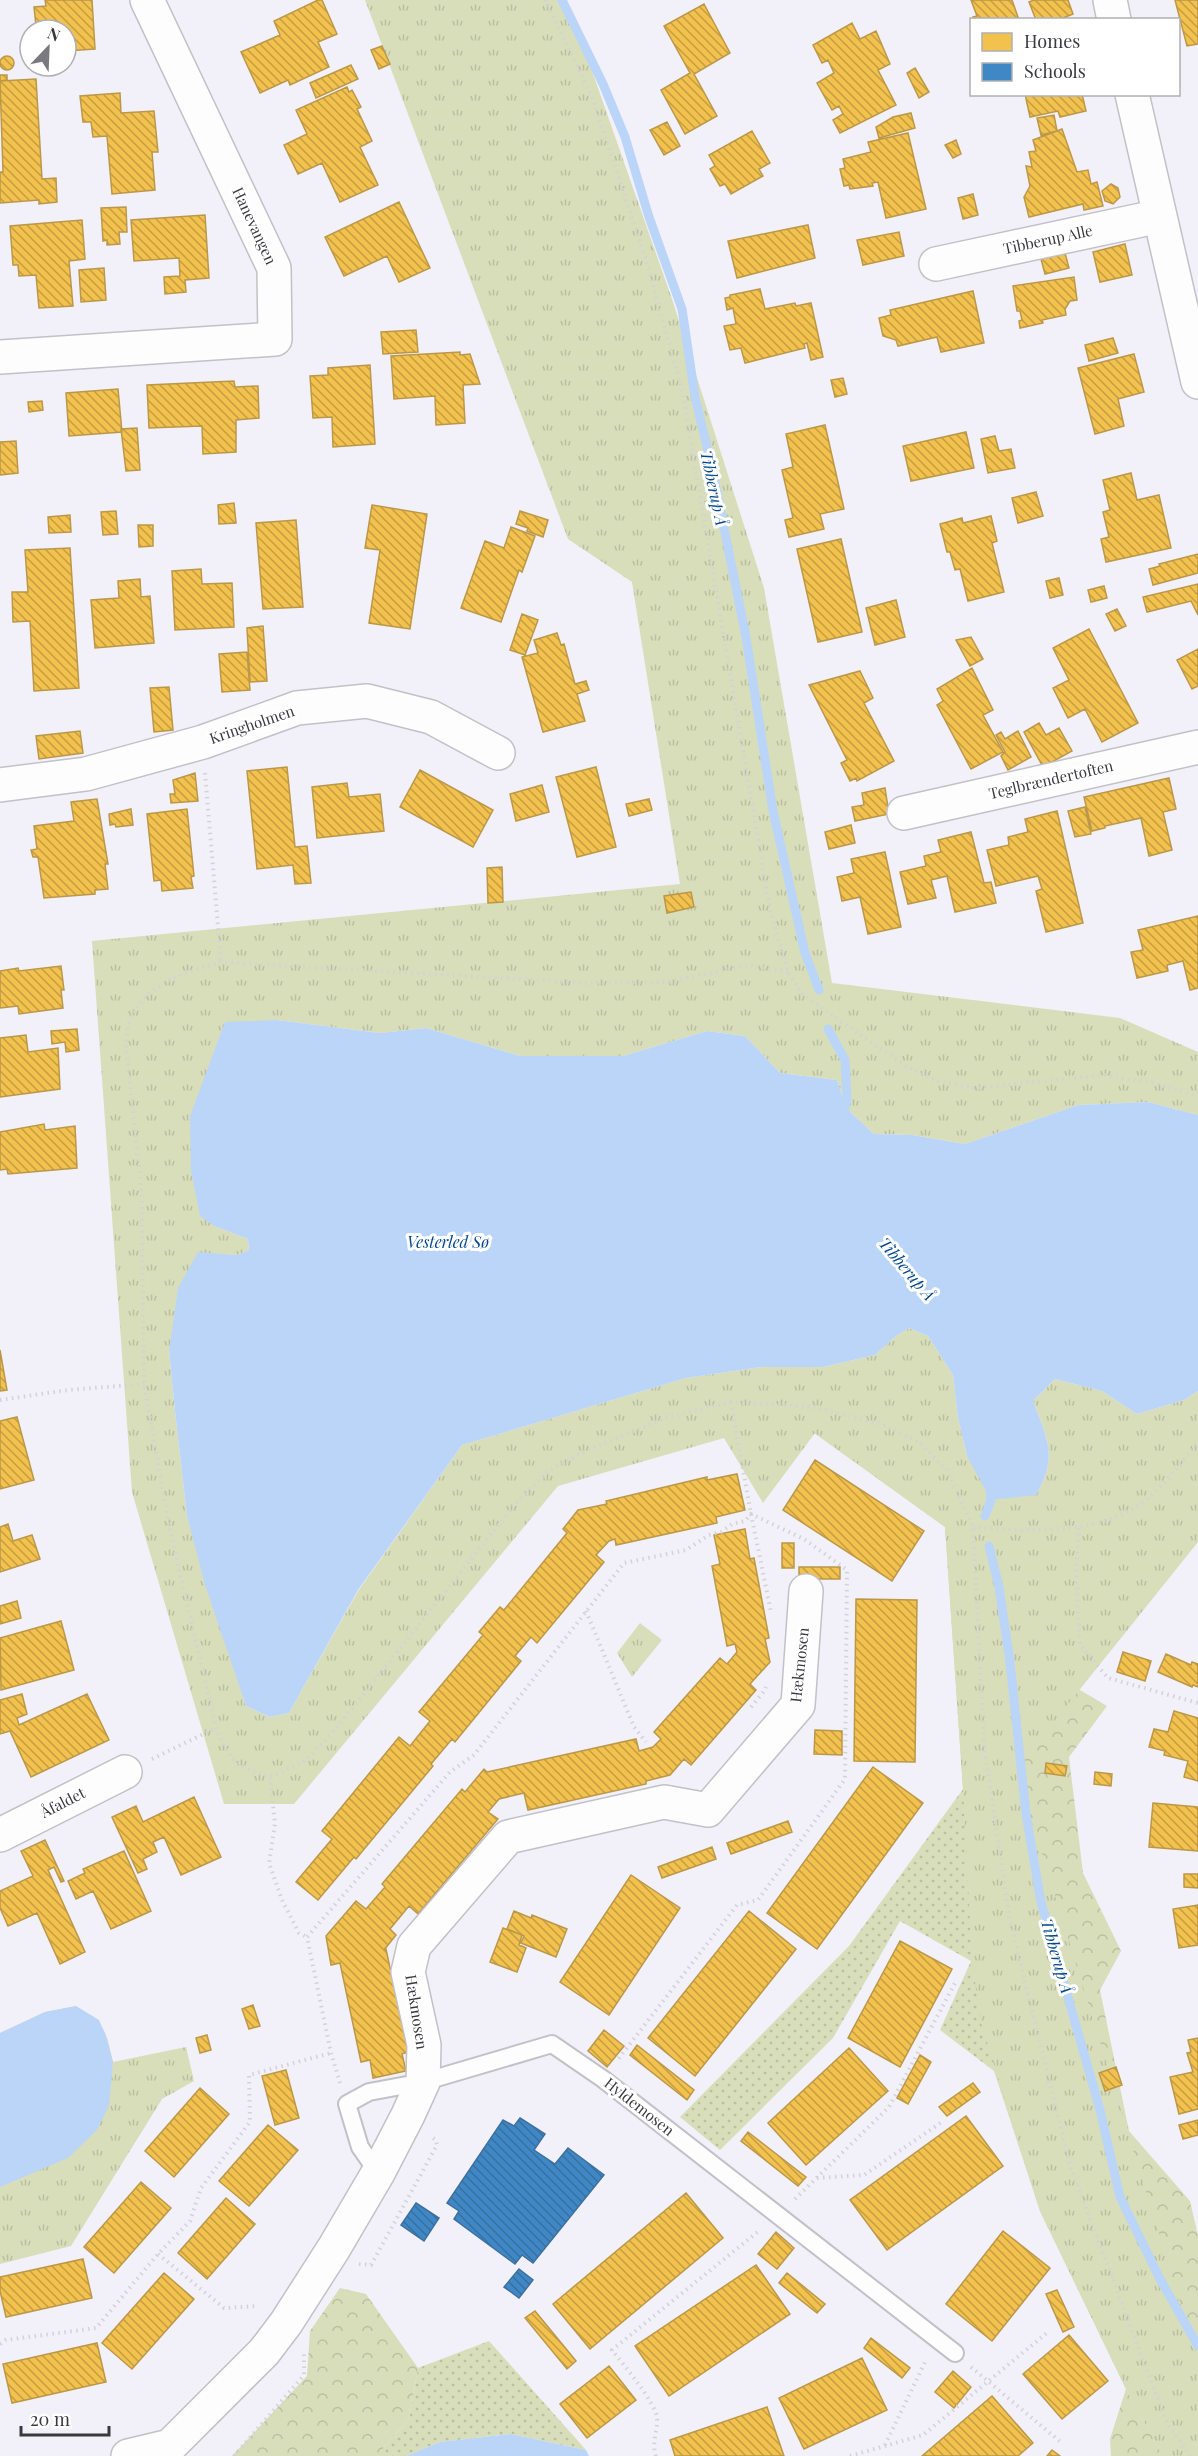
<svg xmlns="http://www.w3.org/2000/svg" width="1198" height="2456" viewBox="0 0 1198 2456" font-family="'Playfair Display',serif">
<defs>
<pattern id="grass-dots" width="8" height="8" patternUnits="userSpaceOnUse" patternTransform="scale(1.5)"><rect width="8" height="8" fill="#d8deba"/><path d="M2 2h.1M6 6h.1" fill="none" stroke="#babfa1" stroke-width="1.8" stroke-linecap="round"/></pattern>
<pattern id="forest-crowns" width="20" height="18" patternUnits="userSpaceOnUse" patternTransform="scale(1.5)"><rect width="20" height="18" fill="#d8deba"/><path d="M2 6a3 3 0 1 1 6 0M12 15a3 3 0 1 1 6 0" fill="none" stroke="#babfa1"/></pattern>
<pattern id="park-tufts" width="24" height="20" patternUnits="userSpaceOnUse" patternTransform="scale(1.5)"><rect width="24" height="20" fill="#d8deba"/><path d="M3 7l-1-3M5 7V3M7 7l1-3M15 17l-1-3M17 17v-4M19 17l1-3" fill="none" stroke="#babfa1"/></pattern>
<pattern id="homes-back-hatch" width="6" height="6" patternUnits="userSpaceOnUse" patternTransform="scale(1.5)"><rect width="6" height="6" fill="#f2c14e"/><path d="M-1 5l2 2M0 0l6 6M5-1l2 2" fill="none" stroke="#c59e42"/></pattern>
<pattern id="schools-back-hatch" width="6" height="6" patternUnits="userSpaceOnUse" patternTransform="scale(1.5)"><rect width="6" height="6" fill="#3f88c5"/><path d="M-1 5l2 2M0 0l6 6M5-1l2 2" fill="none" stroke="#3670a1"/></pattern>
</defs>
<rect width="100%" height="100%" fill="#f2f0f8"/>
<path fill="url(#grass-dots)" d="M909 1335 1016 1759 1198 2456H1163L1126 2389 1040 2211 994 2071 940 2030 971 1961 900 1921 833 2038 720 2150 680 2117 849 1946 963 1789 945 1527 814 1433Z
M489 2341 586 2450 511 2434 440 2442 406 2456H383V2448L409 2419 418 2368Z"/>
<path fill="url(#forest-crowns)" d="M1075 1687 1107 1706 1069 1757 1083 1873 1121 1951 1100 1990 1129 2131 1190 2201 1198 2236V2395L1020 1807 1016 1759Z
M340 2288 366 2294 418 2368 409 2419 383 2448V2456H232L307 2376 310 2331Z
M1126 2389 1163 2456H1111L1110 2439Z"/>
<path fill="url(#park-tufts)" d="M365 0H559L578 31 672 299 764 588 832 983 1120 1018 1198 1052V1115L1148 1102 1078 1105 965 1144 912 1135 874 1134 846 1108 837 1080 780 1073 745 1036 707 1031 623 1056H520L426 1028 380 1033 277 1020 214 1226 248 1239 249 1250 237 1255 198 1253 169 1351 175 1411 187 1516 246 1706 270 1717 289 1713 358 1591 462 1445 686 1378 761 1367H823L875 1355 896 1336 909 1328 928 1336 953 1375 958 1418 967 1456 1036 1495C1058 1457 1048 1439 1033 1401L1055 1379 1102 1391 1137 1414 1184 1400 1198 1391V1542L1016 1769 1190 2334 1198 2349V2456H1163L1126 2389 1040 2211 981 2023 972 1961 963 1789 945 1527 815 1433 763 1503 724 1438 558 1486 294 1804H224L132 1492 92 941 680 884 632 582 568 539Z
M640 1623 662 1640 632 1677 617 1653Z
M76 2006C106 2025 105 2028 113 2062L186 2047 194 2081 162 2099 71 2246 0 2264V2033L45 2012Z"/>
<path fill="#bbd5f9" d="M277 1020 380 1033 426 1028 520 1056H623L707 1031 745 1036 780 1073 837 1080 846 1108 874 1134 912 1135 965 1144 1078 1105 1148 1102 1198 1115V1391L1184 1400 1137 1414 1102 1391 1055 1379 1033 1401C1048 1440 1058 1457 1036 1495L991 1500 967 1456 958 1418 953 1375 928 1336 909 1328 896 1336 875 1355 823 1367H761L686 1378 462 1445 358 1590 289 1713 270 1717 246 1706 205 1585 187 1516 175 1411 169 1351 178 1288 198 1252 237 1255 249 1250 248 1239 214 1226 200 1216 191 1171 190 1116 225 1022Z
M76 2006 99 2020 106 2036 113 2062 109 2106 97 2130 68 2158 0 2187V2033L45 2012Z
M511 2434 586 2450 589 2456H406L440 2442Z"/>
<path fill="url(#homes-back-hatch)" stroke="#bb9849" stroke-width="1.5" d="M45 0H92L95 49 66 51V30H47V25L36 26 34 7 46 6Z
M318 0H322L337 34 318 42 329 67 290 85 288 80 260 93 241 52 280 35 274 21Z
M971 0H1012L1019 20H974L973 17 977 16Z
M1034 0H1068L1073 14 1058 20H1036L1029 2Z
M1175 0H1198V44L1187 46Z
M704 4 730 53 694 74 717 116 685 134 661 90 690 73 664 26Z
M852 23 860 39 876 31 890 64 878 70 896 105 840 133 833 120 843 114 839 106 832 110 817 83 834 73 828 60 822 63 813 45Z
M382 46 390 64 379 69 371 50Z
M0 63a7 7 0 1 1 14 0a7 7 0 1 1-14 0Z
M351 65 358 79 316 98 310 83Z
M915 68 929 92 919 98 907 73Z
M0 75H7V80L0 81Z
M36 79 42 179 56 178 57 202 39 204V200L0 203V172H3L0 81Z
M347 87 349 92 352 90 361 107 357 109 372 141 360 147 378 185 340 202 322 163 298 174 284 145 307 134 296 110Z
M120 93 121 113 154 111 158 152H152L155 190 112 194 107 136 93 137 91 122H83L80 96Z
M1025 94H1082L1086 111 1060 117 1058 111 1030 117Z
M911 113 915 128 879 138 876 127 893 117Z
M1054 115 1057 131 1041 135 1037 118Z
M667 122 680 146 664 155 650 130Z
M1062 129 1077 172 1088 170 1091 184 1097 182 1103 206 1084 210 1083 204 1029 217 1024 197 1030 186 1026 166 1032 167 1029 152 1036 151 1033 140Z
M752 131 770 163 759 169 763 176 731 194 725 184 720 186 710 169 715 166 709 155Z
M908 133 926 209 886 218 878 182 872 183 873 186 850 189 849 185 844 186 840 169 845 168 843 159 871 152 868 142Z
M956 140 961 154 953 158 945 145Z
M1111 184 1118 188 1120 197 1113 204 1105 201 1102 191Z
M973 194 978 215 963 219 958 198Z
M399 202 430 268 399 282 387 256 344 276 325 237Z
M126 207 127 232H119L120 244 107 245V240L103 241 101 208Z
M205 215 209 278 185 280 186 292 165 294 164 277 180 276 179 258 134 261 131 220Z
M82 220 85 259 69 261 73 306 39 308 36 275 19 276 18 265H13L10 226Z
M808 225 815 258 737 278 728 241Z
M899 232 904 256 863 265 857 240Z
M1125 244 1132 275 1100 282 1093 252Z
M1065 253 1069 268 1045 274 1041 259Z
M104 268 106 300 81 302 79 270Z
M1074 277 1077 300 1070 301 1065 309 1066 315 1042 320 1043 323 1020 328 1019 321 1022 320 1020 311H1017L1013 286Z
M760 289 765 309 795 303 796 306 811 303 823 357 811 360 807 343 804 344 805 348 745 363 741 348 730 350 724 326 736 324 733 308 727 310 725 298 730 297V295Z
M973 291 984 343 941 352 937 337 898 346 896 340 883 336 879 318 891 315 890 310Z
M416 330 418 352 383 354 381 332Z
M1113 338 1118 353 1089 361 1085 345Z
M460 352V355L470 354 480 384 463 385 465 423 436 425 435 396 394 399 391 356Z
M1134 354 1144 392 1118 399 1124 426 1095 434 1078 368Z
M370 365 375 444 333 447 332 417 313 418 310 376 328 375V368Z
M843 378 847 394 835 397 831 380Z
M234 381 235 387 258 386 259 418 236 420V452L203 454 202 426 149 428 147 385Z
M118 389 122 432 69 436 66 393Z
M42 401 43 410 29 412 28 402Z
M825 425 844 509 820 514 824 529 789 537 785 520 793 518 782 470 793 467 786 434Z
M137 428 140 470 126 471 121 429Z
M966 432 974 468 911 481 903 446Z
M995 436 999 451 1011 449 1015 468 988 473 981 439Z
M16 441 18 473 0 475V442Z
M1131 473 1137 500 1159 495 1171 548 1106 562 1101 539 1109 537 1103 512 1110 510 1103 480Z
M1036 492 1043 516 1018 523 1012 498Z
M234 503 236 523 219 524 218 505Z
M372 505 427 514 410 629 369 623 380 550 365 548Z
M116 511 118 534 103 535 101 512Z
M520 511 548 520 543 537 527 531 528 528 516 524Z
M70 515 71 532 49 533 48 517Z
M991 516 997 541 992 543 1004 592 968 601 960 569 955 570 950 552H947L940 524 962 518 963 523Z
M296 520 303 607 263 609 256 523Z
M138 525H153V546L139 547Z
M511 527 535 536 522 572 519 570 501 622 461 608 485 541 504 548Z
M841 539 862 632 818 642 797 549Z
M70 548 79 688 34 691 30 621 13 622 12 592H28L25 550Z
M1198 554V573L1153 585 1149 569 1160 566 1159 564Z
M201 569 202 584 232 583 234 627 175 630 172 571Z
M1059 578 1063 595 1050 598 1046 581Z
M140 579 141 597 150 596 154 643 95 648 91 600 119 598 118 581Z
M1198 584V615L1191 601 1147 612 1143 597Z
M1104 586 1107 598 1091 602 1088 590Z
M896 600 905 637 875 645 866 608Z
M1117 609 1126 626 1115 631 1106 614Z
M522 614 538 620 525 655 510 650Z
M263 626 267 681 250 682 247 628Z
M1089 629 1138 723 1102 742 1085 709 1068 718 1053 688 1069 680 1053 648Z
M557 633 561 645 564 644 575 684 586 681 589 690 577 694 585 721 543 732 522 657 538 653 534 640Z
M971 637 983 659 970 666 956 640Z
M1198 649V686L1192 689 1177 660Z
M247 652 250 690 222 692 219 654Z
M972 668 993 710 983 715 1003 752 971 769 937 705 943 701 937 689Z
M860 671 873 698 864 703 894 761 857 781 856 778 850 781 841 763 847 760 809 685Z
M169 687 173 730 154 732 150 688Z
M1039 723 1046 735 1059 728 1072 751 1043 767 1024 732Z
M80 731 83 753 39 759 36 736Z
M1018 731 1031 757 1008 770 1001 756 1005 752 996 735 1001 732 1005 739Z
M287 767 295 847 307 846 311 883 295 884 293 865 257 869 247 771Z
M596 767 616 847 577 857 556 777Z
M420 770 493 810 473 847 400 807Z
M195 773 198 801 171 803 170 794H175L173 780Z
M1169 778 1176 809 1163 812 1172 850 1149 856 1141 818 1105 826V828L1092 831 1084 797Z
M347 783 349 797 380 794 384 831 317 838 312 787Z
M542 785 549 812 516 821 510 794Z
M885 788 889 814 855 821 852 807 864 805 862 793Z
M97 799 108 864H105L108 889 95 890V894L44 898 38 857H33L31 850 37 849 34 826 74 821 71 802Z
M649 799 652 810 629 816 626 804Z
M1085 807 1091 834 1075 837 1068 811Z
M131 809 133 825 116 827 115 824 110 825 109 814Z
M187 809 194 876 191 877 193 888 162 891 161 880 154 881 147 814Z
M1057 811 1083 923 1046 932 1036 891 1042 889 1038 876 996 886 987 850 1009 845 1008 837 1028 832 1025 819Z
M851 825 855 843 829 849 825 832Z
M971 832 984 883 991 882 996 903 955 912 947 876 931 880 936 898 908 904 900 872 926 866 924 856 941 852 938 840Z
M885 852 901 927 868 934 860 897 842 901 837 877 854 873 851 859Z
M502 867 503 902 488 903 487 868Z
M691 892 694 907 667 913 664 896Z
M1198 916V988L1190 990 1183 961 1167 965 1168 971 1137 978 1131 952 1143 950 1138 930Z
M61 966 64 990H61L63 1008 19 1014 18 1006 0 1008V971L18 968 19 971Z
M77 1029 79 1050 66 1052 65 1042 52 1044 51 1031Z
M26 1035 28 1052 58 1048 60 1089 0 1097V1038Z
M44 1124 45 1130 75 1126 77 1168 8 1174 7 1169 0 1170V1132Z
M0 1350 7 1390 0 1391Z
M17 1417 34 1480 0 1489V1421Z
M815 1460 924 1531 892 1581 783 1510Z
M737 1474 745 1510 716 1517 717 1523 616 1545 615 1539 609 1541 596 1555 604 1562 537 1643 531 1637 515 1656 521 1661 455 1742 452 1739 431 1764 433 1766 356 1859 354 1857 318 1900 296 1882 332 1839 322 1831 399 1737 410 1746 430 1721 419 1712 483 1635 479 1632 500 1607 504 1610 567 1533 563 1529 578 1510 607 1504 606 1501 707 1477V1480Z
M8 1524 13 1541 32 1535 40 1559 0 1572V1527Z
M745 1529 750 1559 754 1558 769 1638 765 1639 770 1662 750 1684 756 1690 691 1765 684 1759 670 1775 646 1781V1784L528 1810 524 1793 499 1799 488 1812 498 1819 418 1914 409 1906 390 1929 396 1935 384 1950 386 1949 408 2052 402 2054 406 2071 373 2078 370 2060 361 2062 340 1963 331 1965 326 1936 356 1901 366 1909 385 1887 382 1884 462 1789 465 1792 484 1769 487 1772 636 1739 639 1751 653 1747 661 1739 654 1732 720 1658 727 1664 737 1652 735 1644 727 1646 712 1566 720 1564 714 1535Z
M782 1543H794V1568H782Z
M799 1567H840V1579H799Z
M856 1599 917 1600 915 1762 854 1761Z
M17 1601 21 1618 0 1624V1606Z
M61 1621 74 1670 1 1690 0 1638Z
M1123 1652 1151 1661 1145 1681 1117 1672Z
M1166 1654 1191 1665 1192 1662 1198 1664V1687L1193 1685 1192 1687 1158 1672Z
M22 1694 27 1714 17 1718 19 1725 87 1694 109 1740 31 1777 10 1731 0 1734V1700Z
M1174 1711 1198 1718V1781L1184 1777 1188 1761 1164 1755 1165 1751 1149 1747 1154 1729 1168 1732Z
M815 1730 842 1731V1755L814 1754Z
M1046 1763 1067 1766 1065 1776 1045 1773Z
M873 1767 923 1803 817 1949 767 1913Z
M1095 1772 1112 1774 1111 1786 1094 1784Z
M194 1797 221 1857 181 1875 164 1837 153 1842 157 1852 143 1859 147 1869 138 1873 112 1817 136 1806 143 1822Z
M1153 1803 1198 1807V1851L1149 1847Z
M788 1821 792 1832 731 1854 727 1843Z
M45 1840 64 1881 61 1882 54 1867 48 1870 85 1952 60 1964 37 1913 8 1926 0 1908V1891L33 1876 21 1851Z
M712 1847 716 1859 662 1878 658 1867Z
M124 1851 151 1911 111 1929 93 1891 76 1899 68 1881 85 1873 83 1869Z
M1184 1874H1198V1888L1184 1887Z
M631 1875 680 1908 609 2015 560 1982Z
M1198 1905V1945L1179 1948 1173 1909Z
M514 1911 531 1918 532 1915 567 1929 556 1957 521 1943 524 1936 507 1929Z
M749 1911 796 1949 695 2076 648 2038Z
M503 1928 522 1935 519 1945 526 1948 517 1972 490 1962Z
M900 1941 952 1969 900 2067 848 2038Z
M253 2005 260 2026 249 2029 242 2009Z
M604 2030 624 2046 607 2067 588 2051Z
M207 2035 211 2050 200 2053 196 2038Z
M1198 2038V2109L1179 2114 1170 2077 1193 2072 1187 2053 1191 2052 1188 2040Z
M637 2045 694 2090 687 2100 630 2055Z
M849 2048 888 2091 806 2165 768 2123Z
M920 2055 931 2062 908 2104 897 2098Z
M1116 2067 1122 2085 1105 2091 1099 2073Z
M286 2070 299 2118 275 2125 262 2076Z
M973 2083 980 2092 947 2116 939 2107Z
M200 2088 229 2114 174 2177 145 2151Z
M966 2116 1003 2166 887 2250 850 2200Z
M1198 2120V2135L1183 2139 1179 2125Z
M268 2125 298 2150 249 2206 219 2181Z
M748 2132 806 2177 798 2186 741 2141Z
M141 2182 171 2208 114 2273 84 2247Z
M686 2193 723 2238 590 2349 553 2304Z
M226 2198 255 2224 207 2279 178 2253Z
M1003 2231 1050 2268 992 2341 946 2304Z
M776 2232 794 2248 777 2269 758 2254Z
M83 2259 92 2298 6 2317 0 2291V2277Z
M756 2265 790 2314 669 2396 635 2346Z
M164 2273 194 2299 132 2369 102 2343Z
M787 2273 825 2304 817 2313 779 2283Z
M1057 2290 1074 2327 1063 2332 1046 2294Z
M535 2311 576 2361 567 2369 525 2318Z
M1069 2335 1108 2381 1062 2419 1023 2374Z
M871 2338 910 2368 902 2378 864 2348Z
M97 2343 106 2382 12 2403 3 2364Z
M862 2358 887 2410 804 2449 779 2398Z
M609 2366 636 2400 587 2438 560 2404Z
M953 2371 971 2387 954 2408 935 2392Z
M992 2396 1033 2443 1018 2456H922Z
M767 2407 784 2456H675L670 2440Z
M1052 2450 1060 2456H1047Z"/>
<path fill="url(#schools-back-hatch)" stroke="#3e709c" stroke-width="1.5" d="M520 2118 545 2134 534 2150 555 2164 568 2148 604 2175 533 2263 522 2255 515 2264 454 2219 459 2211 447 2203 503 2120 514 2126Z
M416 2203 439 2218 424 2241 401 2225Z
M519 2269 533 2280 519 2298 504 2287Z"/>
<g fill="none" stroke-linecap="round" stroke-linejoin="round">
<path stroke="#bbd5f9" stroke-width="9" d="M562 0 603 84 625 137 649 217 682 309 695 397 712 468 746 637 773 811 805 953 819 990
M828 1029 845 1060 847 1099 843 1118
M985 1516 991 1500 990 1489
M989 1546 999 1587 1010 1662 1026 1814 1041 1902 1100 2110 1120 2197 1160 2279 1198 2346"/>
<defs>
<path id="lane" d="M378 2173 360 2147 347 2104 369 2092 423 2082 552 2044 603 2079 955 2353"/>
<path id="street" d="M1110 0 1114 20
M1132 94 1198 382
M936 264 1160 216
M0 357 275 339 274 268 147 0
M0 785 86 774 203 742 297 708 367 701 431 717 498 753
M904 813 1198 747
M0 1835 125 1772
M128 2456 170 2446 264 2352 286 2323 334 2248 378 2173 408 2115 423 2082 424 2045 408 1972 414 1946 508 1837 664 1802 708 1810 798 1705 806 1591"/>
</defs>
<use href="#lane" stroke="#c2c1c7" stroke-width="20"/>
<use href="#street" stroke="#c2c1c7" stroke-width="36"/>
<path stroke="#d3d3d5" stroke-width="4" stroke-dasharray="1.5 4.5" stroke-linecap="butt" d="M545 0 592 97 647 263 683 394 770 910 788 972 803 995 904 1065 936 1081 974 1088 1104 1075 1153 1083 1198 1096
M205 773 221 962
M788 972 750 965 667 982 588 983 221 962C187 972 145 984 130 1020 127 1026 127 1035 126 1043L142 1200 144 1384 170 1530 216 1728C231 1761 235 1766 270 1777L302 1763 330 1736 516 1503 548 1471 586 1451 667 1417 731 1402 813 1407 884 1425 919 1442 947 1470 973 1527 984 1745 1009 1916 1070 2166 1167 2423 1190 2456
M0 1400 68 1390 144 1384
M731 1402 751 1514 771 1612
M973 1527C1027 1532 1103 1536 1148 1498 1166 1483 1182 1461 1198 1443
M1079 1528 1076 1572 1080 1645 1108 1678 1198 1703
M586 1611 634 1727 646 1742
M751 1707 765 1690 766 1687
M152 1759 216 1728
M270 1777 275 1824 269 1863 282 1900 299 1933 307 1937
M340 2083 331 2053 307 1937 450 1772 474 1755 624 1563 686 1550 709 1535 721 1532 732 1524 745 1521 751 1514 804 1539 847 1570 845 1779 758 1900 737 1905 616 2062
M817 2178 864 2175 942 2122
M795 2199 889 2107 955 1983
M158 2254 224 2308 258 2306
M359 2264 371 2265 437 2145 436 2140 431 2137
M0 2344 6 2340 96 2328 158 2254 190 2221 201 2188 250 2122 249 2075 331 2053
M971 2367 1063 2444
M885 2445 926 2360
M234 2456 304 2375V2353
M656 2456C651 2442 658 2432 657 2418 656 2403 622 2363 612 2350L760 2230
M850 2456 923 2435 1048 2332"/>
<use href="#lane" stroke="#fdfdfe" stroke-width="16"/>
<use href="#street" stroke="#fdfdfe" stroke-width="33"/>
</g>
<g text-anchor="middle" stroke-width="6" stroke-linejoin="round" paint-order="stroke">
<g font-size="15" fill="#3a393e" stroke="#fff">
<text transform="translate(254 226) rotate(65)" y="5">Hanevangen</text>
<text transform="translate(1048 240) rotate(-12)" y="5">Tibberup Alle</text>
<text transform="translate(252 725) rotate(-19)" y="5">Kringholmen</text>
<text transform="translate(1051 780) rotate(-13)" y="5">Teglbrændertoften</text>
<text transform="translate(800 1665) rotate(-84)" y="5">Hækmosen</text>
<text transform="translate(63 1803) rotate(-27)" y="5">Åfaldet</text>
<text transform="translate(416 2012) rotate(81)" y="5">Hækmosen</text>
<text transform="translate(639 2107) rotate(38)" y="5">Hyldemosen</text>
</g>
<g font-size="16" font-style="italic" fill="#02468a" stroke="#fff">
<text transform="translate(714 488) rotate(78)" y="6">Tibberup Å</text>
<text x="448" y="1248">Vesterled Sø</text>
<text transform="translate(907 1269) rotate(50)" y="6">Tibberup Å</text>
<text transform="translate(1057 1956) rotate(74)" y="6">Tibberup Å</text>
</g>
</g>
<rect x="970" y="18" width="210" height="78" fill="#ffffff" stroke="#b0b0b2" stroke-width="1.5"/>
<rect x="982" y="33" width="30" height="18" fill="#f2c14e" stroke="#b0b0b2" stroke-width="1.5"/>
<text x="1024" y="48" font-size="18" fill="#3a393e">Homes</text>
<rect x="982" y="63" width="30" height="18" fill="#3f88c5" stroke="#b0b0b2" stroke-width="1.5"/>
<text x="1024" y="78" font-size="18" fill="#3a393e">Schools</text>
<g transform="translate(48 48) rotate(23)"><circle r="28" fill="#ffffff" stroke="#b0b0b2" stroke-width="1.5"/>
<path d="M0-4.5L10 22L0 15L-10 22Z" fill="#7a797f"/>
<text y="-9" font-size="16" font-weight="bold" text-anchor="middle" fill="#3a393e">N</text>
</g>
<path d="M21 2426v9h88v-9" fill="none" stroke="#3a393e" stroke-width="3"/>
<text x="30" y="2426" font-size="18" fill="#3a393e" stroke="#ffffff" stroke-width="4.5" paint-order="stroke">20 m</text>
</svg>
